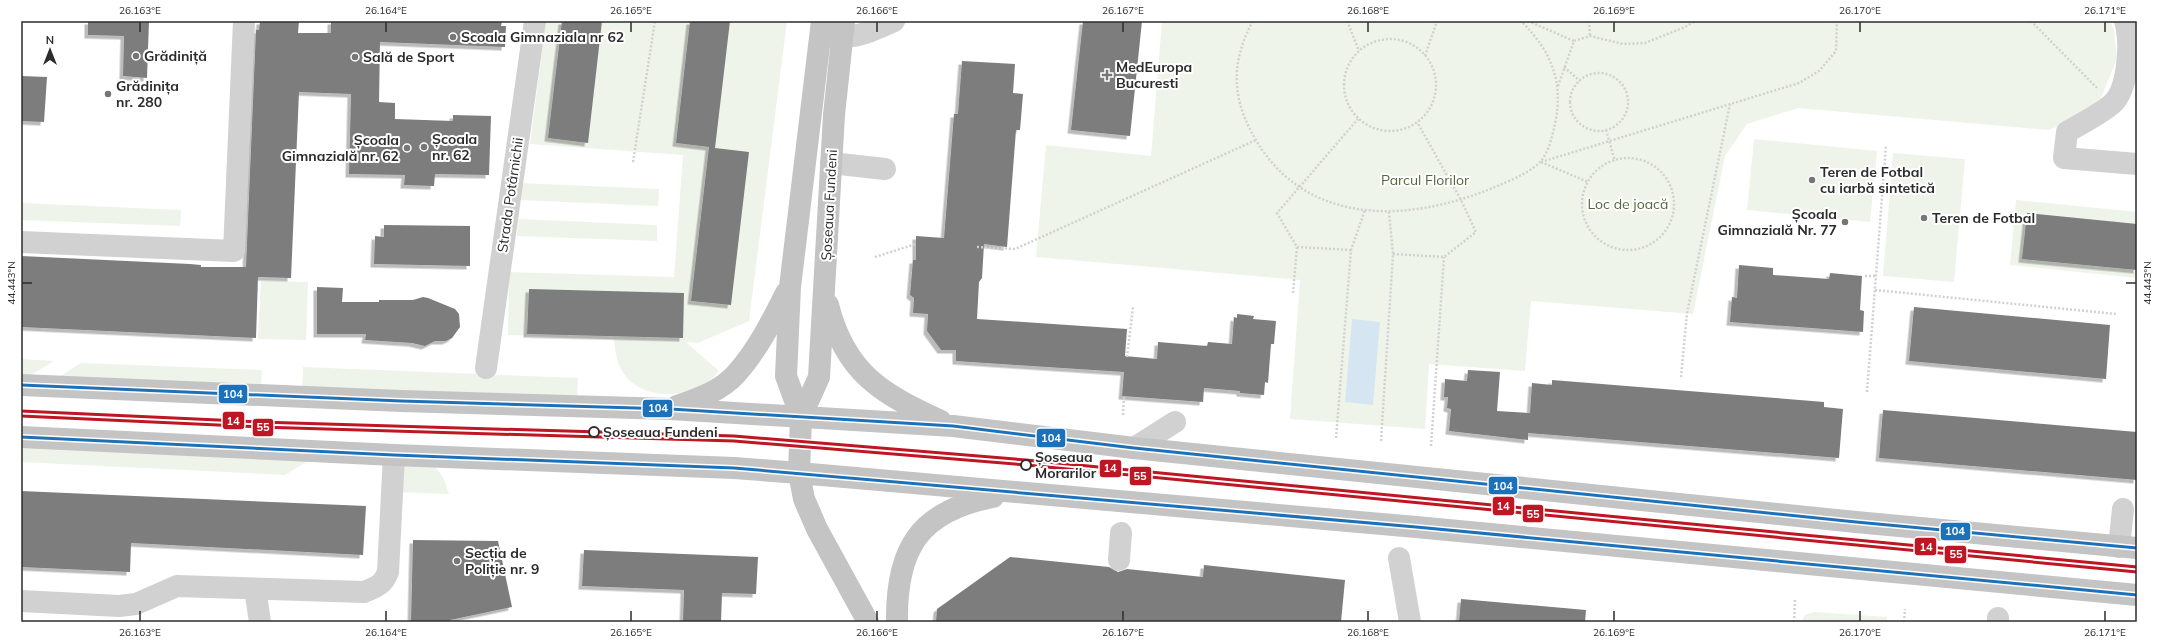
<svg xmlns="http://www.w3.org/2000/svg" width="2158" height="643" viewBox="0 0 2158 643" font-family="Mulish,sans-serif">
<defs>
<filter id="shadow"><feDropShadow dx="-3.5" dy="3.5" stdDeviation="0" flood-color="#0004"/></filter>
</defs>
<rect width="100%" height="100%" fill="#fff"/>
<path fill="#eff4ea" d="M546 21H787L749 321 698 343 686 342 719 371C696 399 641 405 621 369 616 360 615 350 614 339L508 335 509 272 674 277 683 155 530 144Z
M1162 21H2110L2114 30 2117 59 2101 98 2073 121 2048 130 1798 108 1747 124 1725 156 1693 314 1531 301 1525 371 1429 364 1425 429 1290 419 1300 280 1036 257 1046 145 1151 156Z
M1754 139 1877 151 1870 222 1747 210Z
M1893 153 1965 159 1954 282 1883 276Z
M519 183 659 189 658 206 519 200Z
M2016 200 2137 212V278L2010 265Z
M21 203 181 210 180 226 21 220Z
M518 219 657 225V241L517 236Z
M261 281 308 282 306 340 258 339Z
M21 359 54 361 28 377H21Z
M81 363 262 370 261 388 56 379Z
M303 367 578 378 577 401 302 390Z
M21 443 313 458 285 475 21 462Z
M398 460 433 464 443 477 449 494 396 492Z
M1814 612 1887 617V622H1801L1805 615Z"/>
<path fill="#d5e6f2" d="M1352 319 1380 322 1373 405 1345 402Z"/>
<path fill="#7d7d7d" filter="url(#shadow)" d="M88 21H149L147 78 123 76 124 36 88 35Z
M260 21H299L298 33H331V21H502L501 26H506L505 47 380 42 379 102 395 103V119L453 121V115L491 116 489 175 435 174 434 186 404 185 405 175 349 174 351 94 299 92 291 278 258 277 256 338 21 327V256L190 264 201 265V267H246L256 30H259Z
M562 21H602L588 143 548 138Z
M690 21H730L715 148 749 152 731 305 691 301 709 147 676 143Z
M1083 21H1142L1130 136 1071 130Z
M962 61 1015 64 1013 93 1023 94 1020 130H1016L1007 247 984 244 982 278 979 282 977 319 1127 329 1125 356 1157 359 1158 342 1207 346 1208 342 1232 344 1234 317 1237 318V314L1254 316 1253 319 1276 321 1274 344H1271L1268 383 1265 382 1264 395 1240 393V391L1204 388 1203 402 1122 396 1124 372 956 361V350H941L927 331 928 314 913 313 914 298 910 295 913 260H916V236L944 238 954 114H958Z
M21 76 47 77 44 122 21 121Z
M2027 213 2137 224V270L2022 259Z
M384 225 470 226V266L374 264 375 236 384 237Z
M1739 265 1773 268V275L1829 279 1830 273 1862 276 1860 310 1864 311 1863 332 1730 322 1732 297 1737 298Z
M317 287 343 288 342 302H379V300H413L423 297 428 298 455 309 459 314 460 327 452 338 446 341H435L425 346 412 343 365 340 366 334H317Z
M529 289 684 293 683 338 527 334Z
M1914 307 2110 325 2106 379 1909 361Z
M1468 370 1500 372 1497 411 1530 413 1532 383 1552 385V380L1824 402V407L1843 409 1839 458 1528 433V440L1449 431 1451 409 1447 408 1448 397H1444L1445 379 1467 381Z
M1883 410 2137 432V480L1879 458Z
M21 491 366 506 363 555 131 543 130 572 21 567Z
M413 540 498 541 512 607 450 620 449 622H411Z
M584 550 758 557 756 594 722 593 721 622H683L684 590 582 586Z
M1010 557 1109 567 1118 572 1127 569 1203 577 1204 565 1345 580 1341 622H936L937 609Z
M1461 599 1586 610 1585 622H1459Z"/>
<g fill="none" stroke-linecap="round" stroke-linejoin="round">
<path stroke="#d1d1d1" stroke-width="2.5" stroke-dasharray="2 2" stroke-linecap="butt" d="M1253 21C1232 59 1231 95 1252 133 1300 224 1400 224 1485 191 1500 185 1531 173 1541 161 1549 151 1552 137 1555 124 1564 81 1551 51 1521 21
M1347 21 1359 51
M1528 21 1574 41
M1589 21 1590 36
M2031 21 2098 89
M1344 85a46 46 0 1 1 92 0a46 46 0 1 1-92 0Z
M1425 56 1437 21
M1564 67 1580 81
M1570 102a29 29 0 1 1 58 0a29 29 0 1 1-58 0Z
M1558 86 1574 41 1590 36 1623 44 1645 43 1685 27 1695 21
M1606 130 1615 161
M1582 204a46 46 0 1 1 92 0a46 46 0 1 1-92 0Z
M633 162 655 21
M1541 162 1799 83 1819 71 1836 51 1837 21
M1541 162 1588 182
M977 247 1015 249 1256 140
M1351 250 1297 247 1277 213 1358 119
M1393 254 1444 257 1476 232 1461 200 1417 122
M875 257 916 244
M1865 276H1876
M1875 290 2116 314
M1293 293 1297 247
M1127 357 1133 307
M1681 377 1687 313 1730 104
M1867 392 1886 145
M1123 415 1124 396
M1336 438 1351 250 1365 210
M1381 441 1393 254 1389 212
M1431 446 1444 257
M1794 622 1795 600
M1904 622 1905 609"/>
<path stroke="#d1d1d1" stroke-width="22" d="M2125 21C2131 41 2129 89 2112 104 2099 115 2082 123 2067 132L2064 158 2137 164
M824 36C855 39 866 34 894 21
M831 163 885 169
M21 242 234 251 244 21
M486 368 535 21
M1134 448 1175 422
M2119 547 2123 509
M1399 558 1410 622
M1119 560 1121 533
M255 589 260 622
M21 601 119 606 136 604 177 586 364 592C376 587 383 585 388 572L394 455
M1998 622V618"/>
<path stroke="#c4c4c4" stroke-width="22" d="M822 21 790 287 786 376 801 417 799 473 804 499 817 529 868 622
M828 305C845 373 882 394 941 421
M21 385 401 401 670 409 953 426 1134 448 1856 522 2137 548
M677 406C697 399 721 391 736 374 757 351 772 321 786 293
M801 417 819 377 834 115 844 21
M21 437 394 455 734 468 799 473 1416 527 2137 595
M897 622C896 549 919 511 993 497"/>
<defs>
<path id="bus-1" d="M21 385 401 401 670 409 953 426 1134 448 1856 522 2137 548
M21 437 394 455 734 468 1416 527 2137 595"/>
</defs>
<use href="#bus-1" stroke="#fff" stroke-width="6"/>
<use href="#bus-1" stroke="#1d71b8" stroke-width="3"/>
<defs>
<path id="tram-1" d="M21 411 259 422 734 436 1026 460 2137 567"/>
<path id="tram-2" d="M21 416 259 427 734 441 1026 465 2137 572"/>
</defs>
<use href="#tram-1" stroke="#fff" stroke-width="6"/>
<use href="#tram-2" stroke="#fff" stroke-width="6"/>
<use href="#tram-1" stroke="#be1622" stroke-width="3"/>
<use href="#tram-2" stroke="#be1622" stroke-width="3"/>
</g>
<path fill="none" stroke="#2c2c2c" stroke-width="1.5" d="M140 22V32M386 22V32M631 22V32M877 22V32M1123 22V32M1368 22V32M1614 22V32M1860 22V32M2105 22V32M22 283H32M2126 283H2136M140 611V621M386 611V621M631 611V621M877 611V621M1123 611V621M1368 611V621M1614 611V621M1860 611V621M2105 611V621"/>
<g fill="#767676" stroke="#fff" stroke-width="1.5">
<circle cx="453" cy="37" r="4"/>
<circle cx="136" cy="56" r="4"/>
<circle cx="355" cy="57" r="4"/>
<path d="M1105 69h4v4h4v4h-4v4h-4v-4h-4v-4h4z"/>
<circle cx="108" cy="94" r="4"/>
<circle cx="424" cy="147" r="4"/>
<circle cx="407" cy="148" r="4"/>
<circle cx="1812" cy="180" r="4"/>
<circle cx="1924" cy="218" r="4"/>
<circle cx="1845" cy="222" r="4"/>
<circle cx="457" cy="561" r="4"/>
</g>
<g fill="#fff" stroke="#2c2c2c" stroke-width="2">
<circle cx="594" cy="432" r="5"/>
<circle cx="1026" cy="465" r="5"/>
</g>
<g text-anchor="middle" stroke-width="4" stroke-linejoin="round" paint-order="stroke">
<g font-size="14" font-weight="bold" fill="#2c2c2c" stroke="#fff" text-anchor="start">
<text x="461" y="42">Scoala Gimnaziala nr 62</text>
<text x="144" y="61">Grădiniță</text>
<text x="363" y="62">Sală de Sport</text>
<text x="1116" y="72">MedEuropa<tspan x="1116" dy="16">Bucuresti</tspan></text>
<text x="116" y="91">Grădinița<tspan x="116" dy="16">nr. 280</tspan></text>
<text x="432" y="144">Școala<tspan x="432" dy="16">nr. 62</tspan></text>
<text x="399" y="145" text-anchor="end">Școala<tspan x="399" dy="16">Gimnazială nr. 62</tspan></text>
<text x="1820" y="177">Teren de Fotbal<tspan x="1820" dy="16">cu iarbă sintetică</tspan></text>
<text x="1837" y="219" text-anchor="end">Școala<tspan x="1837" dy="16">Gimnazială Nr. 77</tspan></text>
<text x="1932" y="223">Teren de Fotbal</text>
<text x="465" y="558">Secția de<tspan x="465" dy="16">Poliție nr. 9</tspan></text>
</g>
<g font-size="14" fill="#4f6938" stroke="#fff">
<text x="1425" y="185">Parcul Florilor</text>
<text x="1628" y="209">Loc de joacă</text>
</g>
<g font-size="14" fill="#2c2c2c" stroke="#fff">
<text transform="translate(510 195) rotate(-82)" y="5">Strada Potârnichii</text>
<text transform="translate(829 205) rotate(-87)" y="5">Șoseaua Fundeni</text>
</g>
<g font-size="14" font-weight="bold" fill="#2c2c2c" stroke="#fff" text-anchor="start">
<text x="603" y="437">Șoseaua Fundeni</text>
<text x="1035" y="462">Șoseaua<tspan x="1035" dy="16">Morarilor</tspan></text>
</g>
</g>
<g stroke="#fff" stroke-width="1.5">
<rect x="218" y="384" width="30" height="20" rx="4" fill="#1d71b8"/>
<rect x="642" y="399" width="31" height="19" rx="4" fill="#1d71b8"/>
<rect x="222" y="411" width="23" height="19" rx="4" fill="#be1622"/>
<rect x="252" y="418" width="22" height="19" rx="4" fill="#be1622"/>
<rect x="1036" y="428" width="30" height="20" rx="4" fill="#1d71b8"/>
<rect x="1099" y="459" width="23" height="19" rx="4" fill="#be1622"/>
<rect x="1129" y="466" width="23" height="20" rx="4" fill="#be1622"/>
<rect x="1488" y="476" width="30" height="19" rx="4" fill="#1d71b8"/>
<rect x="1492" y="496" width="23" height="20" rx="4" fill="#be1622"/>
<rect x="1522" y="504" width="22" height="19" rx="4" fill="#be1622"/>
<rect x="1940" y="522" width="31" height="19" rx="4" fill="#1d71b8"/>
<rect x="1914" y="537" width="23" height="19" rx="4" fill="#be1622"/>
<rect x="1944" y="545" width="23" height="19" rx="4" fill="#be1622"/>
</g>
<g font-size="11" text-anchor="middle" font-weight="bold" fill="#fff">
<text x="233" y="398">104</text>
<text x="658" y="412">104</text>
<text x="233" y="425">14</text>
<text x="263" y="431">55</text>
<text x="1051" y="442">104</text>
<text x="1110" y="472">14</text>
<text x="1140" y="480">55</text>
<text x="1503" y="490">104</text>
<text x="1503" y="510">14</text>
<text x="1533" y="518">55</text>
<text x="1955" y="535">104</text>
<text x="1926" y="551">14</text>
<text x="1956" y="558">55</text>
</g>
<rect width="2158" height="643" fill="none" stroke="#ffffff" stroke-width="44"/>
<g transform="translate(50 50)" stroke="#ffffff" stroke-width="3" paint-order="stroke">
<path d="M0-3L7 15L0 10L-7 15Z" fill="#2c2c2c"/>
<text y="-6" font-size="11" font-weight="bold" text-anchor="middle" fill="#2c2c2c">N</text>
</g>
<rect x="22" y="22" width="2114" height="599" fill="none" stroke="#2c2c2c" stroke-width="1.5"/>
<g font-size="10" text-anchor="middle" fill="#2c2c2c">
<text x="140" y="14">26.163°E</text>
<text x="386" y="14">26.164°E</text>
<text x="631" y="14">26.165°E</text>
<text x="877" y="14">26.166°E</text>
<text x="1123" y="14">26.167°E</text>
<text x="1368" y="14">26.168°E</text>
<text x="1614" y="14">26.169°E</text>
<text x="1860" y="14">26.170°E</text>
<text x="2105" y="14">26.171°E</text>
<text transform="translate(11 283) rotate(-90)" y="4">44.443°N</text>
<text transform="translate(2147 283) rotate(-90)" y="4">44.443°N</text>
<text x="140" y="636">26.163°E</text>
<text x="386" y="636">26.164°E</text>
<text x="631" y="636">26.165°E</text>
<text x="877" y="636">26.166°E</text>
<text x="1123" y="636">26.167°E</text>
<text x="1368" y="636">26.168°E</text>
<text x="1614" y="636">26.169°E</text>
<text x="1860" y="636">26.170°E</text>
<text x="2105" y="636">26.171°E</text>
</g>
</svg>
